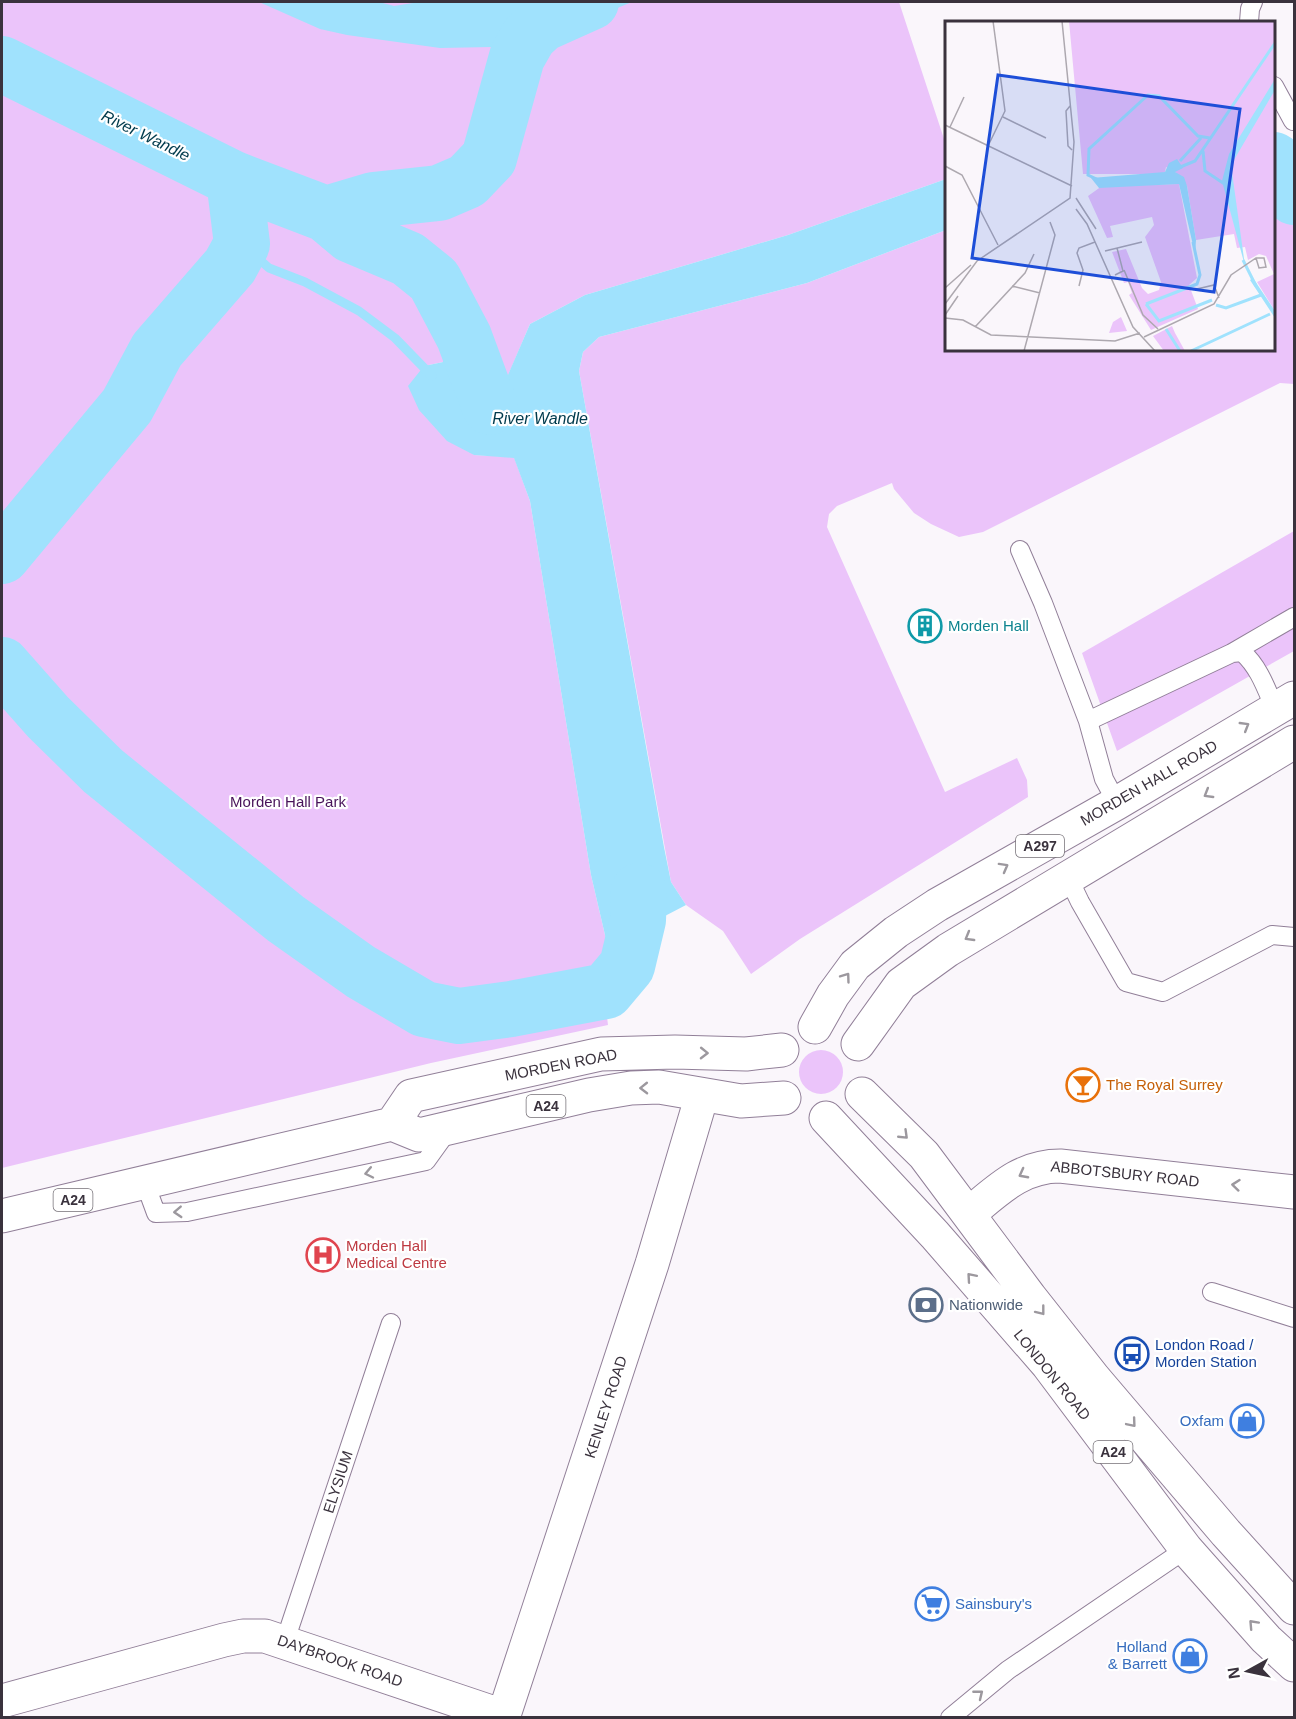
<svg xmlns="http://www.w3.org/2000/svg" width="1296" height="1719" viewBox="0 0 1296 1719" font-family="Helvetica,sans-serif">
<rect width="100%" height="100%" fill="#faf6fb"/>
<path fill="#ebc4fa" d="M2 2H899L946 145V179L788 235 585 295 530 324 501 392 477 339 443 362 424 366 474 455 514 457 530 501 591 875 612 965 605 1001 608 1025 431 1063 2 1168Z
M1294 173V384L1280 383 983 532 959 537 931 524 914 513 894 489 892 483 837 506 829 514 827 527 945 792 1017 758 1027 780 1028 797 800 939 751 974 723 931 686 905 671 882 579 371 583 352 599 337 807 283 946 230V350H1274V185Z
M1294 531V651L1117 751 1082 653Z
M799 1072a22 22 0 1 1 44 0a22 22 0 1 1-44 0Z"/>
<path fill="#a0e2fd" d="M259 2H379L394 6 419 2H632L578 24 517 57 492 47 440 48 347 35 320 29Z
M946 179V230L807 283 599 337 583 352 579 371 664 847 671 882 686 905 640 929 627 966 612 965 591 875 530 501 514 458 474 455 447 441 419 410 408 386 424 366 443 362 446 349 464 337 477 338 501 391 530 324 585 295 788 235Z"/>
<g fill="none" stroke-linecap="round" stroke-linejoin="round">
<path stroke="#a0e2fd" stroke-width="9" d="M242 244 269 268 305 282 359 311 395 338 432 376"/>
<path stroke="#a0e2fd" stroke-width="56" d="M2 64 234 179 326 214 351 235 408 259 434 280 464 337 490 407
M1274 160 1294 197
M326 214 373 200 439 193 467 181 489 158 517 57 529 36 542 24 591 2
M2 556 127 406 157 350 230 266 242 244 234 179
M2 665 48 717 103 771 286 919 361 972 424 1009 459 1016 511 1009 606 991 627 966 638 920 639 891"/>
<defs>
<path id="service" d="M1249 22 1250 9 1253 2
M1274 86 1293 121
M1020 550 1043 603 1088 721 1104 779 1117 803
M1232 653 1294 617
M1088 721 1232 653 1242 652C1259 667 1266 688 1275 709
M1068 877 1080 902 1126 982 1163 992 1272 935 1294 937
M145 1183 156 1213 187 1212 426 1161 449 1129
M1212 1292 1294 1318
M285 1641 391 1323
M950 1718 1008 1670 1186 1549"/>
<path id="minor" d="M970 1213C998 1190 1021 1166 1060 1166L1294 1192
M2 1701 224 1640 243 1636H265L503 1716
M503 1718 652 1264 702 1095"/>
<path id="trunk" d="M815 1027 833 995 855 965 896 932 937 905 1117 803 1294 698
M858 1044 901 984 948 950 1294 742
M862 1094 924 1155 1030 1297 1094 1378 1226 1533 1294 1608
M826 1118 935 1235 1048 1365 1186 1549 1266 1639 1294 1665
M392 1124 411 1096 601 1054 675 1052 746 1054 782 1050
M2 1216 392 1124 419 1135 589 1095 631 1088 659 1087 741 1101 784 1098"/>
</defs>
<use href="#service" stroke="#917f98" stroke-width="20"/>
<use href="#minor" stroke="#917f98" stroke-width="35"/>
<use href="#trunk" stroke="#917f98" stroke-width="35"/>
<use href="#service" stroke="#fff" stroke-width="18"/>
<use href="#minor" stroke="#fff" stroke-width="33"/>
<use href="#trunk" stroke="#fff" stroke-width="33"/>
</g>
<defs><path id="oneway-chevron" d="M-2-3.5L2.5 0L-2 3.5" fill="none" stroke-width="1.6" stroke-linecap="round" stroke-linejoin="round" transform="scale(1.5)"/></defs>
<g stroke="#9c989e">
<use href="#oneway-chevron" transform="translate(1245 726) rotate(-31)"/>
<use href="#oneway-chevron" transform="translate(1208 794) rotate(149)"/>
<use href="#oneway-chevron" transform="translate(1004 867) rotate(-29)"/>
<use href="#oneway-chevron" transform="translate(969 937) rotate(150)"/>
<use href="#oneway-chevron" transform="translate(846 977) rotate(-54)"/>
<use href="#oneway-chevron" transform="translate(704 1053) rotate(1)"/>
<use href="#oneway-chevron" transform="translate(644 1088) rotate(179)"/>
<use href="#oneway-chevron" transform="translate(904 1135) rotate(44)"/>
<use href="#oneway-chevron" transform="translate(369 1173) rotate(168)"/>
<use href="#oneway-chevron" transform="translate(1023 1174) rotate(152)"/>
<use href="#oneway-chevron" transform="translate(1236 1185) rotate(-174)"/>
<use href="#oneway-chevron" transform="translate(178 1212) rotate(177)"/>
<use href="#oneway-chevron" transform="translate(971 1277) rotate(-131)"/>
<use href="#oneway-chevron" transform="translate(1041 1311) rotate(52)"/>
<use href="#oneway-chevron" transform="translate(1132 1423) rotate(50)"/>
<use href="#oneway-chevron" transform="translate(1253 1624) rotate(-133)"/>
<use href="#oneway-chevron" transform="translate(979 1694) rotate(-39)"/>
</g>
<defs>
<symbol id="building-ring" viewBox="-11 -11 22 22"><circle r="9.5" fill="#fff" stroke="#0f9aa8" stroke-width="1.5"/><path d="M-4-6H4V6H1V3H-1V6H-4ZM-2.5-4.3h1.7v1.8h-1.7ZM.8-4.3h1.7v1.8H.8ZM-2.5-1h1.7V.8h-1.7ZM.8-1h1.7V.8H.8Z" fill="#0f9aa8"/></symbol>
<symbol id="bar-ring" viewBox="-11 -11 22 22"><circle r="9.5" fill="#fff" stroke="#e8710a" stroke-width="1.5"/><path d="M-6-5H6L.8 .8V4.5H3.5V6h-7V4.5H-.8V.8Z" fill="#e8710a"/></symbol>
<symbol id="hospital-ring" viewBox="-11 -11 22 22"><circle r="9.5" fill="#fff" stroke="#e0444e" stroke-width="1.5"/><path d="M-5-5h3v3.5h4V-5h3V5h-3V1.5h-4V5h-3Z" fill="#e0444e"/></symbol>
<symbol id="bank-ring" viewBox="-11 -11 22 22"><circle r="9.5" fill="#fff" stroke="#5c6f8a" stroke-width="1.5"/><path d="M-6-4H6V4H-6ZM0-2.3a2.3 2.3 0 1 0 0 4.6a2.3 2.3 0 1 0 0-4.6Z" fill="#5c6f8a"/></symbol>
<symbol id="bus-ring" viewBox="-11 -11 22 22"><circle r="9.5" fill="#fff" stroke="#1a4fb4" stroke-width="1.5"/><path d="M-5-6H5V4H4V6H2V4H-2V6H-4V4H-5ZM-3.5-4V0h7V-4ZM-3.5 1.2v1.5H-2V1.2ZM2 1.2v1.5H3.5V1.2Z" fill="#1a4fb4"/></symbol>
<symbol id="shop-ring" viewBox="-11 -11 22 22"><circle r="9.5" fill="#fff" stroke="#3f7fe0" stroke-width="1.5"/><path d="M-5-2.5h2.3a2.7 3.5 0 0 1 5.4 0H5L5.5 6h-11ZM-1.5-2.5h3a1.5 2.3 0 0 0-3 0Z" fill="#3f7fe0"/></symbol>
<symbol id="supermarket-ring" viewBox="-11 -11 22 22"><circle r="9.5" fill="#fff" stroke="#3f7fe0" stroke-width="1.5"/><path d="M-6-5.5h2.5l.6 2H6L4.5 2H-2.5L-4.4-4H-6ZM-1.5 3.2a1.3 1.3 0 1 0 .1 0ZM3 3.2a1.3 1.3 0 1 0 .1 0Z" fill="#3f7fe0"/></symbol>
</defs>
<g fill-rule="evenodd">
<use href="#building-ring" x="906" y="607" width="38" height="38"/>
<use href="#bar-ring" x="1064" y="1066" width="38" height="38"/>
<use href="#hospital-ring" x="304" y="1236" width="38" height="38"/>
<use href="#bank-ring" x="907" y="1286" width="38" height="38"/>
<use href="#bus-ring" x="1113" y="1335" width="38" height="38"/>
<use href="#shop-ring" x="1228" y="1402" width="38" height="38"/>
<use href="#supermarket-ring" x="913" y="1585" width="38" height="38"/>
<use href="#shop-ring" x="1171" y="1637" width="38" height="38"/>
</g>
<g text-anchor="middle" stroke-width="4.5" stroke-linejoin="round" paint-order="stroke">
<g fill="#fff" stroke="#757077" stroke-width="1.5">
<rect x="1016" y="835" width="48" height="22" rx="4.5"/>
<rect x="526.5" y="1095" width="39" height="22" rx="4.5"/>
<rect x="53.5" y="1189" width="39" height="22" rx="4.5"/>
<rect x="1093.5" y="1441" width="39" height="22" rx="4.5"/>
</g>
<g font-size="14" font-weight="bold" fill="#3a323d">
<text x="1040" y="851">A297</text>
<text x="546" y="1111">A24</text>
<text x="73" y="1205">A24</text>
<text x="1113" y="1457">A24</text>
</g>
<g font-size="15" fill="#0d838f" stroke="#fff" text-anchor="start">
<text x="948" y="631">Morden Hall</text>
</g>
<g font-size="15" fill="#3a323d" stroke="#fff">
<text transform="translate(1149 783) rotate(-30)" y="5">MORDEN HALL ROAD</text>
<text transform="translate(561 1065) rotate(-11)" y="5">MORDEN ROAD</text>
<text transform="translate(1125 1174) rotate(6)" y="5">ABBOTSBURY ROAD</text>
<text transform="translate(1052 1375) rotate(51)" y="5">LONDON ROAD</text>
<text transform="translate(606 1407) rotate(-72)" y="5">KENLEY ROAD</text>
<text transform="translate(338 1482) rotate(-72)" y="5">ELYSIUM</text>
<text transform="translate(340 1661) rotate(19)" y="5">DAYBROOK ROAD</text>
</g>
<g font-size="15" fill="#48135a" stroke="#fff">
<text x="288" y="807">Morden Hall Park</text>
</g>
<g font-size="15" fill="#c56008" stroke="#fff" text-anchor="start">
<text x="1106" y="1090">The Royal Surrey</text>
</g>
<g font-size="15" fill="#be3a42" stroke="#fff" text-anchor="start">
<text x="346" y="1251">Morden Hall<tspan x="346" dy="17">Medical Centre</tspan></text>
</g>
<g font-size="15" fill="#4e5e75" stroke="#fff" text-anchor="start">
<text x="949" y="1310">Nationwide</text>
</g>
<g font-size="15" fill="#164399" stroke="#fff" text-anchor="start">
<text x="1155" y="1350">London Road /<tspan x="1155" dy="17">Morden Station</tspan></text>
</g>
<g font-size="15" fill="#366cbe" stroke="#fff" text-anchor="end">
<text x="1224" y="1426">Oxfam</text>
<text x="955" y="1609" text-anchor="start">Sainsbury's</text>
<text x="1167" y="1652">Holland<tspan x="1167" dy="17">&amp; Barrett</tspan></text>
</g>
<g font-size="16" font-style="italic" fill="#003b4d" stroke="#fff">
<text transform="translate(146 135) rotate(26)" y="6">River Wandle</text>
<text x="540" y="424">River Wandle</text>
</g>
</g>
<g transform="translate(945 21)">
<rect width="330" height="330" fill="#faf6fb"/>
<path d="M124 0H330V290L312 261 329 253 321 235 314 233 303 239 300 226 292 227 289 213 251 219 242 165 230 151 221 146 220 151 214 153H138ZM234 163 252 257 244 264 253 288 206 309 184 274 187 272 183 261 179 262 167 231 181 228 197 267 203 273 214 269 216 261 200 216 209 204 207 196 165 205 168 216 162 217 143 175 157 165ZM176 296 182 310 164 312 168 301ZM227 305 230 312 240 330H219L208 315Z" fill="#ebc4fa"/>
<path d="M330 58V69L286 144 300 245 277 160 284 133ZM232 138 238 147 230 151 239 156 242 165 251 219 250 233 234 163 154 167 146 157 220 151 224 142ZM308 257 330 290V297L305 259Z" fill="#a0e2fd"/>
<path fill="none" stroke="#a0e2fd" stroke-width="3" d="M258 130 260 150 281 164M235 140 256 117M228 149 250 140 330 22M156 160 143 154 144 128 203 74 214 75 253 115 265 117M298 239 311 265M201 283 214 300 267 279M201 283 252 263 255 254 248 221M271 284 281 287 316 274M221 308 235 330M246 330 325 293"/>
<path fill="none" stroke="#ada8af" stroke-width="1.5" d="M125 85 121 90 123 125 127 129M58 96 101 117M0 104 127 165M5 106 19 76M43 125 60 90 48 0M0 145 17 154 53 224M131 177 151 208M131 188 142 203 188 306 210 330M160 230 197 221M179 249 198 294 213 308M170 254 178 250 172 227M67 265 95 272M134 265 138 249 132 232 134 227 150 221M0 267 26 244M252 268 269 264 274 277M0 283 32 240 125 177 129 121 117 0M0 294 13 275M0 297 18 299 46 314 170 320 195 312M30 306 80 252 89 233M199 316 269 283 286 254 311 237H319L321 246 314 247 311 237M79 330 110 214 105 201"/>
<path fill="#1d4ed8" fill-opacity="0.15" stroke="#1d4ed8" stroke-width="3" d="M53 54 295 88 269 271 27 237Z"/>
<rect width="330" height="330" fill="none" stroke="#3a323d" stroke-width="3"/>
</g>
<rect width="1296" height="1719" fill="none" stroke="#3a323d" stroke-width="6"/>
<g transform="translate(1248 1671) rotate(262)" stroke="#ffffff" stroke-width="4.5" paint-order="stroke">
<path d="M0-4.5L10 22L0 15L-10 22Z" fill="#3a323d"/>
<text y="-9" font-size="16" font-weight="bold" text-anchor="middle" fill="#3a323d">N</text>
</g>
</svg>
